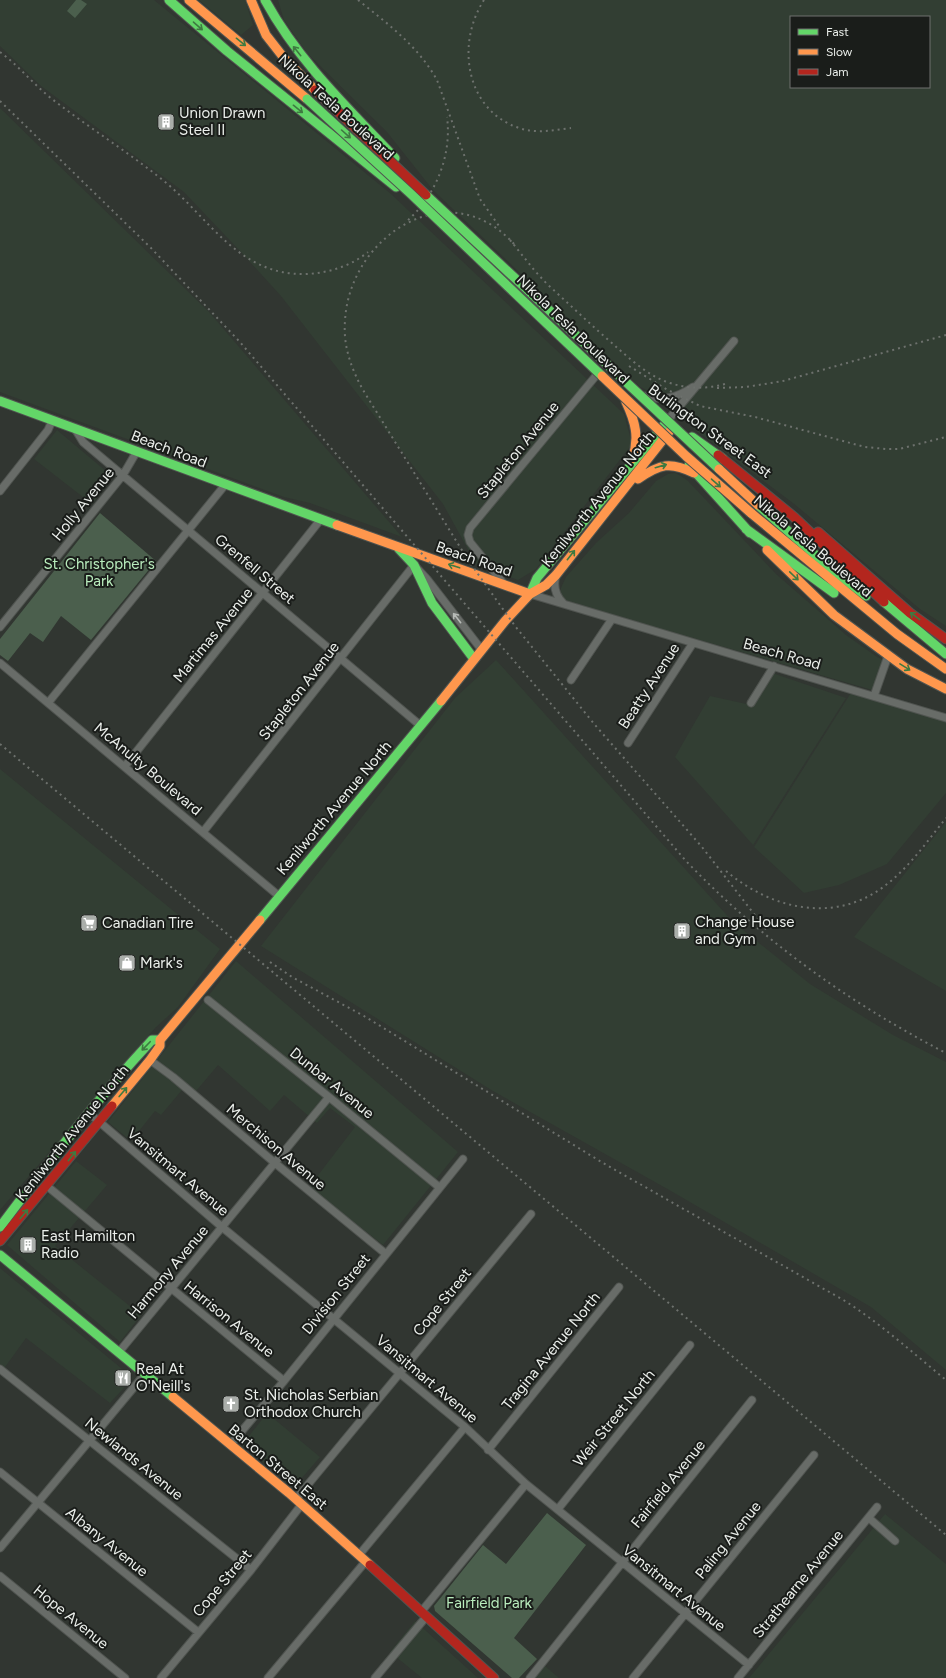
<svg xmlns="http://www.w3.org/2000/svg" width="946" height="1678" viewBox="0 0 946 1678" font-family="Figtree,sans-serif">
<rect width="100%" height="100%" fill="#313631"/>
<path fill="#323e33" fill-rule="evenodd" d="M0 0H154L391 194 624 414 632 444 536 569 518 580 476 564 443 504 281 296 241 252 184 192 41 86 0 46Z
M199 0H245L253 25 241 35Z
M278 0H946V626L920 609 793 503 694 429 689 422 690 417 662 395 653 393 640 387 433 190 387 132 307 53 284 20ZM791 17H929V87H791Z
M0 108 209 312 402 537 310 503 284 497 0 392Z
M57 430 113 477 92 504 34 459Z
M675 473 681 476 688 481 776 574 846 635 877 657 890 663 883 668 879 673 875 684 876 691 638 622 565 600 560 596 561 588 566 577 596 543 629 513 656 481 668 474Z
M496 660 733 922 810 984 893 1035 946 1062V1370L871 1307 671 1191 493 1091 261 946 455 698Z
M769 672 846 698 753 845 675 757 710 696 746 704Z
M854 688 946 720V793L887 864 839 885 804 893 754 847Z
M0 769 220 949 178 1007 155 1028 0 1210Z
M946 822V991L854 937Z
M236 961 458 1152 383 1245 309 1187 355 1127 330 1108 317 1123 284 1095 270 1111 218 1065 196 1091 187 1084 161 1115 155 1111 131 1141 108 1122Z
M76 1161 107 1185 55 1246 141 1315 120 1342 7 1245Z
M0 1268 133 1378 110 1403 26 1338 0 1374Z
M267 1413 320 1457 294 1487 242 1445Z
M885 1514 946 1564V1678H749Z
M415 1621 478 1678H422L390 1652Z
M545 1666 559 1678H535Z"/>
<path fill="#4b5f4d" d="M76 0H81L87 4 75 18 67 11Z
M100 513 156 561 91 640 61 616 43 642 30 633 8 661 0 655V639Z
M547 1513 586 1545 514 1638 537 1659 519 1678H512L435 1611 434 1606 483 1545 506 1564Z"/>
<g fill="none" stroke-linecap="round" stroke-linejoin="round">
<defs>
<path id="street" d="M645 396C663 402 678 397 693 387
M668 420 734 341
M75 429 83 442 421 726
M0 491 48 430 52 421
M556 575C553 586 555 595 563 603
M504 584 470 542 468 535 470 528 599 372
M530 594 946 718
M0 627 123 475 137 451
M0 663 279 896
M571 680 612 619
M874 696 888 656
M48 703 225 485
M751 703 774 666
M628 743 693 643
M125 766 321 519
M203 832 414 565 427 579 481 649
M208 1000 329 1097 439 1187
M150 1060 173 1077 275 1163 386 1254
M89 1113 222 1227 465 1427 526 1484 749 1665
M47 1186 284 1381
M119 1352 329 1097
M0 1369 251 1570
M230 1445 284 1381 463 1159
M488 1450 619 1287
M0 1472 198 1632
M296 1499 531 1214
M558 1509 690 1345
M869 1518 895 1541
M0 1548 145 1374
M359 1555 465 1427
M0 1576 125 1678
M421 1612 526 1484
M161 1678 251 1570 302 1504
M268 1678 366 1561
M375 1678 426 1617
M530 1678 752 1400
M633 1678 814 1455
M738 1678 877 1507"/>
<path id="fast" d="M169 0 227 51 396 187
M265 0C299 62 347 107 395 158
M0 401 337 525
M692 437 723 459
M689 465 750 533
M758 505 834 571 866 596
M746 529 834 593
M399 549 414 565 432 603 474 659
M530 594 537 578 664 425
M884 602 946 654
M260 920 441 701
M0 1227C48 1163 97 1099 152 1040H160
M0 1255 173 1397"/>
<path id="slow" d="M189 0 307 99
M251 0 266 35 284 58 315 90
M626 402C635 421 640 438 632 459
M638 479C660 464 670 461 694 473
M751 513 897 634 946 669
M337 525 530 594
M767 550 834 615 907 669 946 689
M441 701 505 621 530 594 546 585 556 575 669 432
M112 1106 150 1060 160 1046V1040L260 920
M173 1397 289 1493 370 1565"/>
<path id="jam" d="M718 455 794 517 884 602
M818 532 910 613 946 639
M0 1241 112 1106
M370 1565 494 1678"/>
</defs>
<use href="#street" stroke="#505450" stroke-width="9"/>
<use href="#fast" stroke="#505450" stroke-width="11"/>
<use href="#slow" stroke="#505450" stroke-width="11"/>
<use href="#jam" stroke="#505450" stroke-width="11"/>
<use href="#street" stroke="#686c68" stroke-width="7"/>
<use href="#fast" stroke="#63d668" stroke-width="9"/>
<use href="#slow" stroke="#ff974d" stroke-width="9"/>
<use href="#jam" stroke="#b3261e" stroke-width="9"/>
<path stroke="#6d716d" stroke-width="2" stroke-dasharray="2 4" stroke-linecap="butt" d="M358 0C388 24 418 46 437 80L480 199 499 226
M484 0C456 43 465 110 519 128 537 134 553 130 571 128
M0 52C19 66 33 84 52 99 88 127 128 152 164 181 210 219 239 276 306 274 329 273 351 266 368 252
M0 101 151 248 239 341 686 861C762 940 849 1003 946 1053
M408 220C436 195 452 155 447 117
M510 240 535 271 547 284C569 304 590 324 613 344 630 359 648 376 670 383 688 389 707 389 725 384
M514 244C448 171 349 237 345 321 343 346 351 368 363 390L468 560 515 626 595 725 702 847 768 932
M629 366 666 389 700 406 755 417 865 447 886 449H899L946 437
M717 388 746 387 783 381 946 335
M0 744 946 1535
M726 871C775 912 841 925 892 880 913 862 929 839 946 818
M270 962 292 977 364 1016 603 1163 845 1301C881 1324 913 1353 946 1380"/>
<defs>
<path id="fast-bridge" d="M307 99 411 194 602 376
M426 195 719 469"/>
<path id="slow-bridge" d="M602 376 686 456 751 513
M719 469 758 505"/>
<path id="jam-bridge" d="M315 90 426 195"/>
</defs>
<use href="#fast-bridge" stroke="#505450" stroke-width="11" stroke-linecap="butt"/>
<use href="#slow-bridge" stroke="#505450" stroke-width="11" stroke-linecap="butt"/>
<use href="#jam-bridge" stroke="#505450" stroke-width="11" stroke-linecap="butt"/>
<use href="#fast-bridge" stroke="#63d668" stroke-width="9"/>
<use href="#slow-bridge" stroke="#ff974d" stroke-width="9"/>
<use href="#jam-bridge" stroke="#b3261e" stroke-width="9"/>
</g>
<defs><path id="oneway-shaft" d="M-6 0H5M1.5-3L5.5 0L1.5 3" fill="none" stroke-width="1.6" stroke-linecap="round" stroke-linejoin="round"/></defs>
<g stroke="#3e7a41">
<use href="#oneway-shaft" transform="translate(198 26) rotate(41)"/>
<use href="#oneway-shaft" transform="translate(241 42) rotate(39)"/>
<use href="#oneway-shaft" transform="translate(297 51) rotate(-129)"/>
<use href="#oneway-shaft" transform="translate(298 109) rotate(39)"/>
<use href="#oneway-shaft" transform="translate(346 134) rotate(42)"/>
<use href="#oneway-shaft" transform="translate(661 466) rotate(-16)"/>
<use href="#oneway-shaft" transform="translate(716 483) rotate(41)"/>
<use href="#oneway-shaft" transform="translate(571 555) rotate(-52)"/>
<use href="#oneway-shaft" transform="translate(454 566) rotate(-162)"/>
<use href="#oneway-shaft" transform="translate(794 576) rotate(44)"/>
<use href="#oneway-shaft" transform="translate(915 616) rotate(-143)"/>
<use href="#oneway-shaft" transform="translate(905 667) rotate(32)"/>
<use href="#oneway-shaft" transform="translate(146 1046) rotate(134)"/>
<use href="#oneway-shaft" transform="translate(123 1092) rotate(-50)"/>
<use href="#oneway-shaft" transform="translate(72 1156) rotate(-52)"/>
<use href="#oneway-shaft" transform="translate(24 1214) rotate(-50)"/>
</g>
<use stroke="#b7bbb7" href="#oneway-shaft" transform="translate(457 618) rotate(-128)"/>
<defs>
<symbol id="building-square" viewBox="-11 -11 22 22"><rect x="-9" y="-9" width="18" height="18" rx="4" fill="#aaaeaa" stroke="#1a1d1a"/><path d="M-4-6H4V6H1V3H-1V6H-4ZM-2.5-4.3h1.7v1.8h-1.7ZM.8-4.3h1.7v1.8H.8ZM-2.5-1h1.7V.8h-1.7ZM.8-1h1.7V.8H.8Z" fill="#fff"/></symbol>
<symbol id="supermarket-square" viewBox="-11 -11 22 22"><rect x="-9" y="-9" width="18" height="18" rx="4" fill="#aaaeaa" stroke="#1a1d1a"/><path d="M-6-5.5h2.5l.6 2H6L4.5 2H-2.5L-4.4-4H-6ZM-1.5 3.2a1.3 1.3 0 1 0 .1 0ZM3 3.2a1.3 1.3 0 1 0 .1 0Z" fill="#fff"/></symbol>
<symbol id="shop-square" viewBox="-11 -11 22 22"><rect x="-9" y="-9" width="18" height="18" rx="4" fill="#aaaeaa" stroke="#1a1d1a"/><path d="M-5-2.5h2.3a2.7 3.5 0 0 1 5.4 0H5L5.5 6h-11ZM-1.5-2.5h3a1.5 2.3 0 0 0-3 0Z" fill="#fff"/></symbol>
<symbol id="restaurant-square" viewBox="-11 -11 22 22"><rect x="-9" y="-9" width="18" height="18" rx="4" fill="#aaaeaa" stroke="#1a1d1a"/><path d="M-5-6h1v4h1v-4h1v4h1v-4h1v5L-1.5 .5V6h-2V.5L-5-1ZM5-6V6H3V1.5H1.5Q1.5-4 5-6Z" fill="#fff"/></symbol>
<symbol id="church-square" viewBox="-11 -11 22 22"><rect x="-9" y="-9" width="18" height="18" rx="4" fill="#aaaeaa" stroke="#1a1d1a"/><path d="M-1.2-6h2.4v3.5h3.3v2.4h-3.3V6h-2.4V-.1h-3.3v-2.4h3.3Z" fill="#fff"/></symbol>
</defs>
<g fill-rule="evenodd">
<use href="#building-square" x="156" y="112" width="20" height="20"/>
<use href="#supermarket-square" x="79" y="913" width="20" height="20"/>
<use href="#building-square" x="672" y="921" width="20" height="20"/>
<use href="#shop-square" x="117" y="953" width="20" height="20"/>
<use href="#building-square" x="18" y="1235" width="20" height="20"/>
<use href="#restaurant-square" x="113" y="1368" width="20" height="20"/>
<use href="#church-square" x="221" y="1394" width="20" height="20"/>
</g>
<g text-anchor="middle" stroke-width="4" stroke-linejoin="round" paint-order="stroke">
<g font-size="15" fill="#ebefeb" stroke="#1a1d1a">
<text transform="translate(336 107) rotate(42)" y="5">Nikola Tesla Boulevard</text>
<text transform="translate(573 329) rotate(44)" y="5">Nikola Tesla Boulevard</text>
<text transform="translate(710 431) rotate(36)" y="5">Burlington Street East</text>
<text transform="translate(169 449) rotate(21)" y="5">Beach Road</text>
<text transform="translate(518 450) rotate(-51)" y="5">Stapleton Avenue</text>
<text transform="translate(598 499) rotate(-51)" y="5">Kenilworth Avenue North</text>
<text transform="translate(83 504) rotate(-51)" y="5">Holly Avenue</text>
<text transform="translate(813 546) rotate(40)" y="5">Nikola Tesla Boulevard</text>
<text transform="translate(474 559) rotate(19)" y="5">Beach Road</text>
<text transform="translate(255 569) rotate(40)" y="5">Grenfell Street</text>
<text transform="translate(213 635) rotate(-51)" y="5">Martimas Avenue</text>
<text transform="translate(782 654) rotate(16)" y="5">Beach Road</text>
<text transform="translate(649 686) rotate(-57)" y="5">Beatty Avenue</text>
<text transform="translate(299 691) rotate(-52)" y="5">Stapleton Avenue</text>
<text transform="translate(148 769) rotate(40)" y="5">McAnulty Boulevard</text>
<text transform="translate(334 808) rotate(-50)" y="5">Kenilworth Avenue North</text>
<text transform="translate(332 1083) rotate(39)" y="5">Dunbar Avenue</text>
<text transform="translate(72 1133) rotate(-51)" y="5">Kenilworth Avenue North</text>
<text transform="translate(276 1147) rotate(40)" y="5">Merchison Avenue</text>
<text transform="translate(178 1172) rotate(40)" y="5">Vansitmart Avenue</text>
<text transform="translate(168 1272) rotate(-50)" y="5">Harmony Avenue</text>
<text transform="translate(336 1294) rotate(-51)" y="5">Division Street</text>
<text transform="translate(442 1302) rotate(-51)" y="5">Cope Street</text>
<text transform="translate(229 1319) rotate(39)" y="5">Harrison Avenue</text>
<text transform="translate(551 1351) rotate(-51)" y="5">Tragina Avenue North</text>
<text transform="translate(427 1379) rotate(40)" y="5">Vansitmart Avenue</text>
<text transform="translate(614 1418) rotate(-51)" y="5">Weir Street North</text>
<text transform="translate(134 1459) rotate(39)" y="5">Newlands Avenue</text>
<text transform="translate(278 1467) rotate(40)" y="5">Barton Street East</text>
<text transform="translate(668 1484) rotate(-51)" y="5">Fairfield Avenue</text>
<text transform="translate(728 1540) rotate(-51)" y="5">Paling Avenue</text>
<text transform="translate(107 1542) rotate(39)" y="5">Albany Avenue</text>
<text transform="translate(222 1583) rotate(-50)" y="5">Cope Street</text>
<text transform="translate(798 1584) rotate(-51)" y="5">Strathearne Avenue</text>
<text transform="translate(674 1588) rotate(39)" y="5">Vansitmart Avenue</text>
<text transform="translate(71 1617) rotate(39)" y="5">Hope Avenue</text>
</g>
<g font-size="15" fill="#ebefeb" stroke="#1a1d1a" text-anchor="start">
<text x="179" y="118">Union Drawn<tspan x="179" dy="17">Steel II</tspan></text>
<text x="695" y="927">Change House<tspan x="695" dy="17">and Gym</tspan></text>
<text x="102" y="928">Canadian Tire</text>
<text x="140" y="968">Mark's</text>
<text x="41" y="1241">East Hamilton<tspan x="41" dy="17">Radio</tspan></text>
<text x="136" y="1374">Real At<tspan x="136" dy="17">O'Neill's</tspan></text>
<text x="244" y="1400">St. Nicholas Serbian<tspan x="244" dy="17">Orthodox Church</tspan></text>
</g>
<g font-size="15" fill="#b9ecbd" stroke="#1a1d1a">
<text x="99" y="569">St. Christopher's<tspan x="99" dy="17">Park</tspan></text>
<text x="489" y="1608">Fairfield Park</text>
</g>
</g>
<rect x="790" y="16" width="140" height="72" fill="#1a1d1a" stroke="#6e716e"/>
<rect x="798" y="29" width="20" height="6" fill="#63d668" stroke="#6e716e"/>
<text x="826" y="36" font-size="12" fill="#ebefeb">Fast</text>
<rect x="798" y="49" width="20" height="6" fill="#ff974d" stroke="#6e716e"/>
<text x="826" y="56" font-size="12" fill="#ebefeb">Slow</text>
<rect x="798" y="69" width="20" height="6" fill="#b3261e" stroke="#6e716e"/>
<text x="826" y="76" font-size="12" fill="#ebefeb">Jam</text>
</svg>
